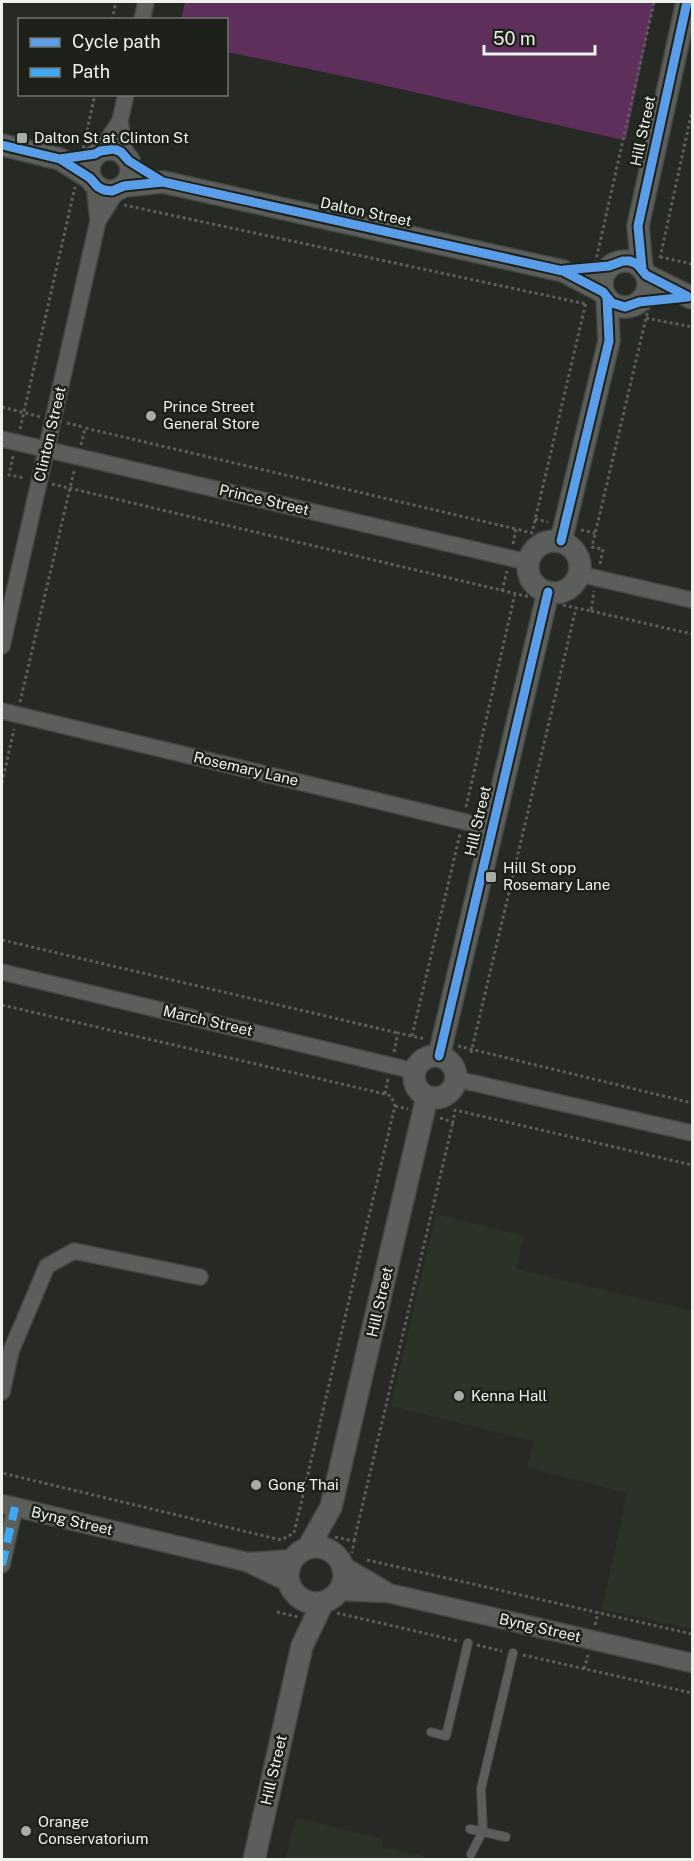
<svg xmlns="http://www.w3.org/2000/svg" width="694" height="1861" viewBox="0 0 694 1861" font-family="'Public Sans',sans-serif">
<rect width="100%" height="100%" fill="#272925"/>
<path fill="#2b3327" d="M436 1214 524 1236 516 1269 692 1311V1629L602 1609 627 1493 527 1467 534 1441 391 1406Z
M296 1817 382 1839V1847L425 1856 424 1859H286Z"/>
<path fill="#5f2f5c" d="M185 2H654L626 139H619L352 78 227 52 226 20 181 19Z"/>
<g fill="none" stroke-linecap="round" stroke-linejoin="round">
<defs>
<path id="service" d="M431 1732 446 1736 468 1643
M470 1829 506 1837
M471 1854 483 1831 481 1789 513 1653"/>
<path id="minor" d="M142 20 146 2
M120 121 126 156
M100 151 120 121 126 94
M98 221 118 189
M2 439 527 562
M579 574 692 600
M2 646 98 221 94 183
M2 711 491 828
M2 972 414 1071
M456 1079 692 1133
M2 1392 11 1351 47 1266 74 1251 200 1277
M2 1565 15 1507"/>
<path id="tertiary" d="M2 1504 247 1562 290 1583
M249 1562 293 1559
M343 1566 384 1590
M339 1591 388 1593 692 1663"/>
<path id="secondary" d="M2 145 60 159 90 178
M89 170a21 21 0 1 1 42 0a21 21 0 1 1-42 0Z
M124 186 163 182 563 271 603 292
M602 284a23 23 0 1 1 46 0a23 23 0 1 1-46 0Z
M642 269 638 226 687 2
M646 275 692 298
M528 567a26 26 0 1 1 52 0a26 26 0 1 1-52 0Z
M561 541 609 341 607 298
M414 1077a21 21 0 1 1 42 0a21 21 0 1 1-42 0Z
M439 1056 548 592
M288 1575a28 28 0 1 1 56 0a28 28 0 1 1-56 0Z
M308 1548 331 1507 427 1097
M254 1860 302 1646 323 1602"/>
</defs>
<use href="#service" stroke="#444742" stroke-width="10"/>
<use href="#minor" stroke="#444742" stroke-width="18"/>
<use href="#tertiary" stroke="#444742" stroke-width="21"/>
<use href="#secondary" stroke="#444742" stroke-width="24"/>
<path stroke="#5c5e5b" stroke-width="3" stroke-dasharray="3 3" stroke-linecap="butt" d="M112 20 116 2
M82 154 95 94
M124 205 586 304
M660 257 692 264
M660 258 692 111
M594 269 654 2
M646 318 692 327
M2 407 41 417
M67 423 84 427
M20 429 75 187
M81 445 85 428 516 529
M13 456 9 475 25 478
M52 484 530 597
M535 519 548 522
M581 530 595 533
M513 544 516 529 532 533 586 302
M600 564 603 549 592 547 651 297
M502 591 507 571
M563 605 576 608
M591 611 692 634
M20 702 74 471
M2 783 14 729
M466 807 515 594
M2 940 398 1033
M2 1005 385 1094 391 1096 395 1106 294 1533 281 1540 2 1473
M412 1036 460 834
M458 1046 692 1103
M394 1052 398 1033 425 1039
M471 1053 576 608 591 611 594 591
M385 1094 388 1079
M395 1106 408 1109
M440 1118 453 1122 455 1110 692 1165
M335 1537 354 1541 352 1553
M354 1541 453 1122
M367 1560 692 1634
M277 1612 298 1617
M337 1613 458 1641
M595 1625 598 1612
M477 1645 502 1651
M523 1655 692 1693
M584 1669 588 1655"/>
<use href="#service" stroke="#5c5e5b" stroke-width="8"/>
<use href="#minor" stroke="#5c5e5b" stroke-width="15"/>
<use href="#tertiary" stroke="#5c5e5b" stroke-width="18"/>
<use href="#secondary" stroke="#5c5e5b" stroke-width="21"/>
<path stroke="#3fa9f5" stroke-width="8" stroke-dasharray="15 8" stroke-linecap="butt" d="M2 1565 15 1507"/>
<defs>
<path id="cycleway" d="M2 145 60 159 90 178 98 187 104 190 112 191 124 186 163 182 563 271 603 292 612 303 625 307 639 302 688 297
M60 159 95 154 100 151 114 149 121 152 129 161 163 182
M642 269 638 226 687 2
M564 270 609 266 623 261H630L637 264 646 275 687 296
M561 541 609 341 607 298
M439 1056 548 592"/>
</defs>
<use href="#cycleway" stroke="#1d211a" stroke-width="13"/>
<use href="#cycleway" stroke="#5a9eea" stroke-width="9"/>
</g>
<g fill="#a8aca6" stroke="#1d211a" stroke-width="2">
<rect x="16" y="132" width="12" height="12" rx="3"/>
<circle cx="151" cy="416" r="6"/>
<rect x="485" y="871" width="12" height="12" rx="3"/>
<circle cx="459" cy="1396" r="6"/>
<circle cx="256" cy="1485" r="6"/>
<circle cx="26" cy="1831" r="6"/>
</g>
<g text-anchor="middle" stroke-width="5" stroke-linejoin="round" paint-order="stroke">
<g font-size="15" fill="#eef2ec" stroke="#1d211a">
<text transform="translate(643 131) rotate(-78)" y="5">Hill Street</text>
<text transform="translate(366 212) rotate(12)" y="5">Dalton Street</text>
<text transform="translate(50 434) rotate(-77)" y="5">Clinton Street</text>
<text transform="translate(264 500) rotate(13)" y="5">Prince Street</text>
<text transform="translate(246 769) rotate(13)" y="5">Rosemary Lane</text>
<text transform="translate(478 821) rotate(-77)" y="5">Hill Street</text>
<text transform="translate(208 1021) rotate(13)" y="5">March Street</text>
<text transform="translate(380 1302) rotate(-77)" y="5">Hill Street</text>
<text transform="translate(72 1521) rotate(13)" y="5">Byng Street</text>
<text transform="translate(540 1628) rotate(13)" y="5">Byng Street</text>
<text transform="translate(274 1770) rotate(-77)" y="5">Hill Street</text>
</g>
<g font-size="15" fill="#eef2ec" stroke="#1d211a" text-anchor="start">
<text x="34" y="143">Dalton St at Clinton St</text>
<text x="163" y="412">Prince Street<tspan x="163" dy="17">General Store</tspan></text>
<text x="503" y="873">Hill St opp<tspan x="503" dy="17">Rosemary Lane</tspan></text>
<text x="471" y="1401">Kenna Hall</text>
<text x="268" y="1490">Gong Thai</text>
<text x="38" y="1827">Orange<tspan x="38" dy="17">Conservatorium</tspan></text>
</g>
</g>
<rect width="694" height="1861" fill="none" stroke="#eef2ec" stroke-width="6"/>
<rect x="18" y="18" width="210" height="78" fill="#1d211a" stroke="#71756e" stroke-width="1.5"/>
<rect x="30" y="38" width="30" height="9" fill="#5a9eea" stroke="#71756e" stroke-width="1.5"/>
<text x="72" y="48" font-size="18" fill="#eef2ec">Cycle path</text>
<rect x="30" y="68" width="30" height="9" fill="#3fa9f5" stroke="#71756e" stroke-width="1.5"/>
<text x="72" y="78" font-size="18" fill="#eef2ec">Path</text>
<path d="M484 45v9h111v-9" fill="none" stroke="#eef2ec" stroke-width="3"/>
<text x="493" y="45" font-size="18" fill="#eef2ec" stroke="#1d211a" stroke-width="4.5" paint-order="stroke">50 m</text>
</svg>
